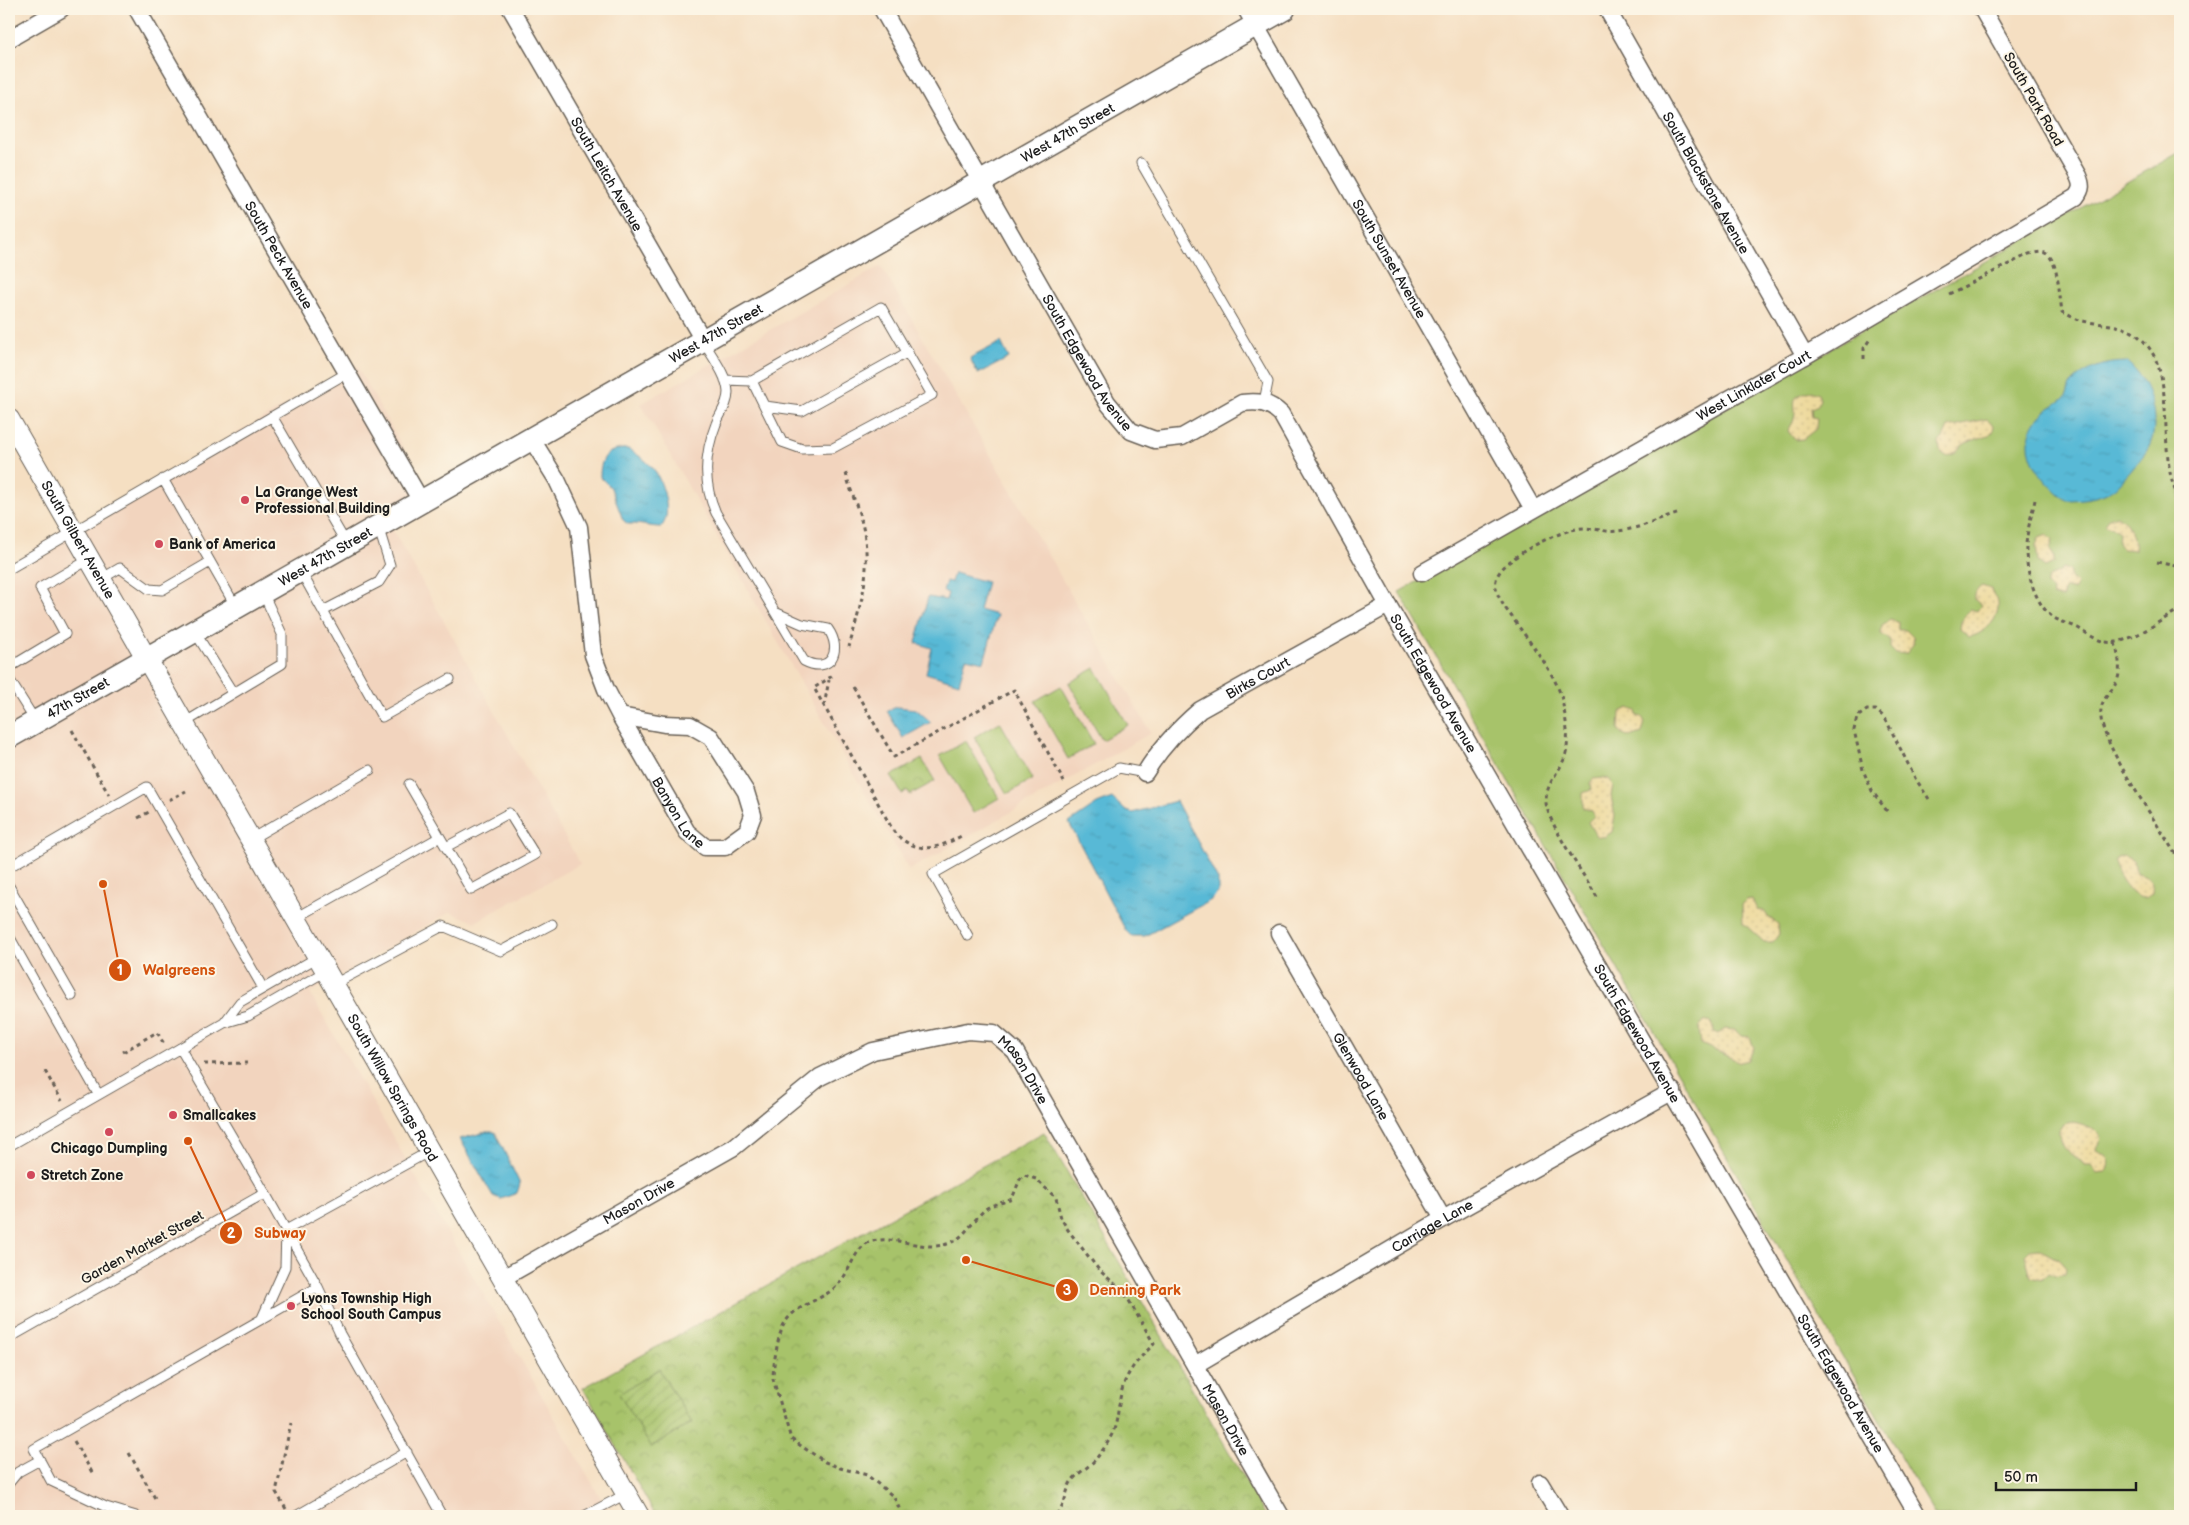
<svg xmlns="http://www.w3.org/2000/svg" width="2189" height="1525" viewBox="0 0 2189 1525" font-family="'Balsamiq Sans',sans-serif">
<defs>
<pattern id="sand-dots" width="8" height="8" patternUnits="userSpaceOnUse" patternTransform="scale(1.25)"><rect width="8" height="8" fill="#eeda9e"/><path d="M2 2h.1M6 6h.1" fill="none" stroke="#ccba88" stroke-width="1.8" stroke-linecap="round"/></pattern>
<pattern id="park-crowns" width="20" height="18" patternUnits="userSpaceOnUse" patternTransform="scale(1.25)"><rect width="20" height="18" fill="#a7c36a"/><path d="M2 6a3 3 0 1 1 6 0M12 15a3 3 0 1 1 6 0" fill="none" stroke="#8fa75b"/></pattern>
<pattern id="garden-furrows" width="10" height="10" patternUnits="userSpaceOnUse" patternTransform="scale(1.25)"><rect width="10" height="10" fill="#a7c36a"/><path d="M-1 1l2-2M0 10L10 0M9 11l2-2" fill="none" stroke="#8fa75b"/></pattern>
<pattern id="water-ripples" width="26" height="14" patternUnits="userSpaceOnUse" patternTransform="scale(1.25)"><rect width="26" height="14" fill="#58b9d6"/><path d="M2 4q2-2 4 0t4 0M15 11q2-2 4 0t4 0" fill="none" stroke="#4c9eb7"/></pattern>
</defs>
<rect width="100%" height="100%" fill="#fcf5e5"/>
<filter id="ink" filterUnits="userSpaceOnUse"><feTurbulence type="fractalNoise" baseFrequency=".02" numOctaves="2"/><feDisplacementMap in="SourceGraphic" scale="10" xChannelSelector="R" yChannelSelector="G"/><feConvolveMatrix kernelMatrix="1 2 1 2 8 2 1 2 1" color-interpolation-filters="sRGB"/></filter>
<filter id="wash" filterUnits="userSpaceOnUse"><feTurbulence type="fractalNoise" baseFrequency=".0096" numOctaves="4" result="noise"/><feDisplacementMap in="SourceGraphic" scale="20" xChannelSelector="R" yChannelSelector="G"/><feGaussianBlur stdDeviation="1.12" result="paint"/><feColorMatrix in="noise" values="0 0 0 0 0 0 0 0 0 0 0 0 0 0 0 0 0 1.4 0 .05"/><feComposite in="paint" operator="in"/></filter>
<g filter="url(#wash)">
<rect width="100%" height="100%" fill="#f5dfc2"/>
<path fill="#f2d4be" d="M881 266 1151 733 909 870 641 404Z
M356 365 428 491 385 516 580 864 475 922 450 912 310 993 611 1516H9V564Z"/>
<path fill="#a7c36a" stroke="#627043" d="M2180 152V1516H1935L1399 592Z
M1095 668 1128 725 1102 740 1069 683Z
M1061 686 1094 744 1068 759 1035 701Z
M1000 722 1033 779 1007 794 974 737Z
M966 741 999 798 973 813 940 756Z"/>
<path fill="url(#sand-dots)" stroke="#857b5d" d="M1811 391 1818 394 1820 399 1818 405 1811 408 1812 417 1817 418 1816 429 1803 439 1795 440 1788 431C1790 427 1793 423 1794 419 1798 403 1786 397 1811 391Z
M1987 419 1994 425 1993 433C1985 437 1968 441 1963 445 1956 450 1956 455 1946 456L1940 451 1939 442 1943 438 1948 427Z
M2117 515C2128 521 2136 539 2134 550L2122 549 2118 543 2119 532 2105 524 2109 518Z
M2047 535 2053 540 2050 550 2054 556V563L2045 567 2038 562 2036 545 2039 538Z
M2062 568 2069 570 2071 579 2077 583 2075 590 2066 588 2063 591V597L2060 598 2053 596 2052 591 2046 584 2049 577 2060 572Z
M1982 586 1991 589C1992 594 1995 596 1997 599 2003 617 1985 634 1969 637L1960 629 1961 622 1970 609 1977 611 1981 605 1975 600C1974 593 1977 589 1982 586Z
M1890 620 1898 622V630H1906L1913 637 1914 643 1906 654 1895 653 1890 648V640L1881 634 1882 625Z
M1629 708 1636 711 1637 716 1642 717 1645 722 1642 733 1629 737 1621 733 1619 729 1620 712Z
M1603 778 1608 779 1613 785 1611 796 1615 816 1612 832 1604 837 1596 836 1588 822 1594 816 1592 811 1583 808V793L1591 790 1590 783 1593 779Z
M2124 856 2134 861 2136 874C2148 876 2154 880 2152 893 2138 911 2116 874 2114 862L2117 858Z
M1752 899 1757 910 1764 911 1768 917 1778 924 1779 934 1773 942H1764L1743 923 1742 905 1746 900Z
M1709 1021 1713 1025 1714 1032 1718 1034 1725 1029 1735 1030 1741 1036 1750 1037 1754 1048 1748 1060 1740 1062 1701 1044 1699 1028 1704 1022Z
M2072 1122C2080 1123 2104 1129 2100 1142 2099 1145 2097 1147 2097 1150 2107 1155 2112 1161 2106 1172L2097 1173 2091 1165H2085L2082 1160C2068 1154 2060 1148 2060 1130L2064 1124Z
M2039 1249 2059 1260 2066 1268 2065 1273 2055 1276 2048 1273 2041 1280 2031 1277 2025 1255 2030 1250Z"/>
<path fill="url(#park-crowns)" stroke="#627043" d="M922 759 935 781 910 795 907 791 902 794 891 776Z
M1044 1132 1266 1516H656L583 1388Z"/>
<path fill="url(#garden-furrows)" stroke="#627043" d="M659 1369 692 1423 651 1447 619 1394Z"/>
<path fill="url(#water-ripples)" stroke="#3a6a79" d="M1001 342 1009 358 978 374 970 358Z
M2127 362C2148 380 2159 412 2152 439 2149 451 2138 462 2130 472 2125 477 2120 484 2114 489 2101 498 2081 500 2066 500 2041 480 2013 447 2040 416 2047 408 2061 403 2067 395 2069 391 2068 387 2071 384 2086 368 2106 362 2127 362Z
M628 449C637 454 649 462 655 471 663 484 673 515 661 527 649 527 639 523 628 524L623 520 611 488 600 477C600 457 608 448 628 449Z
M954 573 987 582 979 610 997 615 984 662 966 658 959 683 926 673 932 648 916 643 928 597 946 600 948 593 943 591 946 581 951 582Z
M897 707 916 709 931 722 903 738 887 711Z
M1112 798 1126 811 1132 813 1176 801 1218 880V893L1211 900 1145 936H1131L1126 931 1069 823 1097 804Z
M486 1132H495L520 1184 517 1193 501 1199 493 1196 460 1139Z"/>
</g>
<g filter="url(#ink)">
<g fill="none" stroke-linecap="round" stroke-linejoin="round">
<defs>
<path id="service" d="M1141 163 1268 382 1264 402
M703 341C711 355 727 375 728 392 728 405 720 413 716 424 704 454 703 484 716 513L804 661C831 675 843 650 828 629L802 624 775 612
M725 380 752 381 881 307 932 395 833 448 802 449 782 442 752 381
M765 406 802 411 908 352
M272 416 346 543
M163 479 236 607
M9 569 347 373
M300 570 382 717 450 679
M101 579 120 568 149 589 162 590 210 562
M323 611 379 582 390 565 378 526
M195 632 233 693
M36 722 9 679 10 667 65 634 40 588 90 559
M184 723 282 664V634L263 593
M440 837 471 890 535 855 509 813 446 847
M251 839 370 770
M9 867 147 787 263 988
M9 886 72 996
M296 918 440 837 409 784
M9 936 98 1094
M968 936 933 874 1119 768 1145 773
M334 984 443 926 501 951 552 924
M224 1023 240 1002 318 957
M180 1048 265 1193
M9 1146 224 1023 248 1016 326 971
M286 1230 430 1151
M262 1318 285 1267 286 1230
M9 1338 265 1193 318 1287 340 1334 442 1516
M9 1483 18 1472 40 1460
M136 1516 106 1507 51 1481 34 1449 318 1287
M296 1516 407 1452
M584 1516 626 1494"/>
<g id="minor">
<path id="s1" d="M137 9 421 501"/>
<path id="s2" d="M511 9 703 340"/>
<path id="s3" d="M882 9 1107 402 1131 431 1155 440 1182 437 1242 403C1258 401 1269 402 1281 414L1388 605 1918 1516"/>
<path id="s4" d="M1246 9 1533 509"/>
<path id="s5" d="M1607 9 1805 356"/>
<path d="M9 39 61 9"/>
<path id="s6" d="M531 438 557 480 579 527 593 655 606 689 620 716 687 832 705 847H725L747 831 753 815 746 792 711 737 690 725 664 724 620 716"/>
<path id="s7" d="M1422 573 1805 356 2076 197C2082 189 2082 185 2078 176L1982 9"/>
<path id="s8" d="M1145 773C1160 748 1178 729 1200 710L1388 605"/>
<path id="s9" d="M1279 933 1443 1219"/>
<path id="s10" d="M503 1278 734 1147 820 1077 873 1051 968 1031 994 1033 1015 1051 1281 1516"/>
<path id="s11" d="M1195 1365 1443 1219 1673 1091"/>
<path d="M1540 1483 1560 1516"/>
</g>
<g id="tertiary">
<path id="s12" d="M9 419 639 1516"/>
</g>
<g id="secondary">
<path id="s13" d="M9 737 1284 9"/>
</g>
</defs>
<use href="#service" stroke="#686056" stroke-width="11"/>
<use href="#minor" stroke="#686056" stroke-width="19"/>
<use href="#tertiary" stroke="#686056" stroke-width="22"/>
<use href="#secondary" stroke="#686056" stroke-width="25"/>
<path stroke="#686056" stroke-width="3" stroke-dasharray="4 4" stroke-linecap="butt" d="M1949 294 2029 254C2036 253 2043 250 2048 255 2058 262 2060 300 2062 312 2069 315 2076 320 2083 321 2100 325 2119 323 2134 333 2184 366 2152 454 2180 500
M1864 359V348L1870 339
M846 473C851 495 863 517 865 540 870 578 859 612 849 647
M2035 500C2032 514 2027 530 2026 545 2025 567 2034 605 2054 618 2061 622 2070 624 2078 628 2090 635 2102 645 2116 642 2138 638 2161 620 2180 609
M2157 562 2180 567
M2115 643C2118 654 2122 669 2117 681 2110 696 2099 698 2101 718 2103 746 2158 824 2174 852L2180 854
M832 676 814 688 894 832C917 856 938 849 963 835
M853 687 894 757 1014 690 1064 782
M824 706 829 680
M72 730 109 795
M169 800 186 791
M1887 811 1872 791 1863 770 1854 730 1857 717 1867 710H1876L1885 718 1915 778 1929 799
M138 818 149 812
M1597 897C1586 878 1545 819 1546 801 1546 783 1559 773 1565 757 1570 742 1566 720 1563 705 1559 676 1528 641 1512 617 1505 608 1493 592 1496 580 1500 558 1563 528 1584 528 1596 528 1607 533 1618 531 1639 529 1660 519 1680 513
M123 1052 157 1032 164 1044
M204 1064 247 1063
M45 1071 62 1101
M74 1441 93 1474
M129 1453 156 1500
M286 1509 276 1492 291 1423
M899 1516 900 1510 894 1497 867 1475 840 1468 825 1462 791 1439 773 1379C773 1366 778 1331 786 1321 799 1302 827 1300 841 1281 851 1269 856 1244 873 1241 898 1235 928 1254 952 1242 967 1235 974 1218 987 1208 994 1203 1004 1203 1012 1199L1020 1179 1024 1175 1036 1179 1056 1198 1061 1218 1068 1230 1099 1270 1124 1292 1154 1344C1140 1357 1127 1371 1122 1390 1117 1407 1119 1423 1110 1438 1106 1446 1100 1454 1095 1460 1087 1469 1075 1474 1070 1484 1064 1496 1066 1510 1052 1516"/>
<use href="#service" stroke="#fff" stroke-width="9"/>
<use href="#minor" stroke="#fff" stroke-width="16"/>
<use href="#tertiary" stroke="#fff" stroke-width="20"/>
<use href="#secondary" stroke="#fff" stroke-width="22"/>
</g>
</g>
<g fill="#d1495b" stroke="#fcf5e5" stroke-width="2">
<circle cx="245" cy="500" r="5"/>
<circle cx="159" cy="544" r="5"/>
<circle cx="173" cy="1115" r="5"/>
<circle cx="109" cy="1132" r="5"/>
<circle cx="31" cy="1175" r="5"/>
<circle cx="291" cy="1306" r="5"/>
</g>
<g text-anchor="middle" stroke-width="4" stroke-linejoin="round" paint-order="stroke">
<g font-size="14" fill="#1c1c1c" stroke="#fcf5e5">
<text transform="translate(2034 99) rotate(60)" y="5">South Park Road</text>
<text dy="5" stroke="none"><textPath href="#s13" startOffset="1219">West 47th Street</textPath></text>
<text dy="5" stroke="none"><textPath href="#s2" startOffset="191">South Leitch Avenue</textPath></text>
<text dy="5" stroke="none"><textPath href="#s5" startOffset="200">South Blackstone Avenue</textPath></text>
<text dy="5" stroke="none"><textPath href="#s1" startOffset="284">South Peck Avenue</textPath></text>
<text dy="5" stroke="none"><textPath href="#s4" startOffset="288">South Sunset Avenue</textPath></text>
<text dy="5" stroke="none"><textPath href="#s13" startOffset="814">West 47th Street</textPath></text>
<text dy="5" stroke="none"><textPath href="#s3" startOffset="409">South Edgewood Avenue</textPath></text>
<text dy="5" stroke="none"><textPath href="#s7" startOffset="381">West Linklater Court</textPath></text>
<text dy="5" stroke="none"><textPath href="#s12" startOffset="139">South Gilbert Avenue</textPath></text>
<text dy="5" stroke="none"><textPath href="#s13" startOffset="364">West 47th Street</textPath></text>
<text dy="5" stroke="none"><textPath href="#s8" startOffset="150">Birks Court</textPath></text>
<text dy="5" stroke="none"><textPath href="#s3" startOffset="964">South Edgewood Avenue</textPath></text>
<text dy="5" stroke="none"><textPath href="#s13" startOffset="79">47th Street</textPath></text>
<text dy="5" stroke="none"><textPath href="#s6" startOffset="410">Banyon Lane</textPath></text>
<text dy="5" stroke="none"><textPath href="#s3" startOffset="1369">South Edgewood Avenue</textPath></text>
<text dy="5" stroke="none"><textPath href="#s10" startOffset="606">Mason Drive</textPath></text>
<text dy="5" stroke="none"><textPath href="#s9" startOffset="165">Glenwood Lane</textPath></text>
<text dy="5" stroke="none"><textPath href="#s12" startOffset="771">South Willow Springs Road</textPath></text>
<text dy="5" stroke="none"><textPath href="#s10" startOffset="156">Mason Drive</textPath></text>
<text dy="5" stroke="none"><textPath href="#s11" startOffset="275">Carriage Lane</textPath></text>
<text transform="translate(142 1247) rotate(-29)" y="5">Garden Market Street</text>
<text dy="5" stroke="none"><textPath href="#s3" startOffset="1774">South Edgewood Avenue</textPath></text>
<text dy="5" stroke="none"><textPath href="#s10" startOffset="1011">Mason Drive</textPath></text>
</g>
<g font-size="14" font-weight="bold" fill="#1c1c1c" stroke="#fcf5e5" text-anchor="start">
<text x="255" y="497">La Grange West<tspan x="255" dy="16">Professional Building</tspan></text>
<text x="169" y="549">Bank of America</text>
<text x="183" y="1120">Smallcakes</text>
<text x="109" y="1153" text-anchor="middle">Chicago Dumpling</text>
<text x="41" y="1180">Stretch Zone</text>
<text x="301" y="1303">Lyons Township High<tspan x="301" dy="16">School South Campus</tspan></text>
</g>
</g>
<path fill="none" stroke="#d4530e" stroke-width="2" d="M103 884L120 970M188 1141L231 1233M966 1260L1067 1290"/>
<g fill="#d4530e" stroke="#fcf5e5" stroke-width="2">
<circle cx="103" cy="884" r="5"/>
<circle cx="188" cy="1141" r="5"/>
<circle cx="966" cy="1260" r="5"/>
<circle cx="120" cy="970" r="12"/>
<circle cx="231" cy="1233" r="12"/>
<circle cx="1067" cy="1290" r="12"/>
</g>
<g font-size="15" text-anchor="middle" font-weight="bold" fill="#fff">
<text x="120" y="975">1</text>
<text x="231" y="1238">2</text>
<text x="1067" y="1295">3</text>
</g>
<g font-size="15" text-anchor="middle" font-weight="bold" fill="#d4530e" stroke="#fcf5e5" stroke-width="4" stroke-linejoin="round" paint-order="stroke">
<text x="179" y="975">Walgreens</text>
<text x="280" y="1238">Subway</text>
<text x="1135" y="1295">Denning Park</text>
</g>
<rect width="2189" height="1525" fill="none" stroke="#fcf5e5" stroke-width="30"/>
<path d="M1996 1482v8h140v-8" fill="none" stroke="#1c1c1c" stroke-width="2.5"/>
<text x="2004" y="1482" font-size="15" fill="#1c1c1c" stroke="#fcf5e5" stroke-width="4" paint-order="stroke">50 m</text>
</svg>
